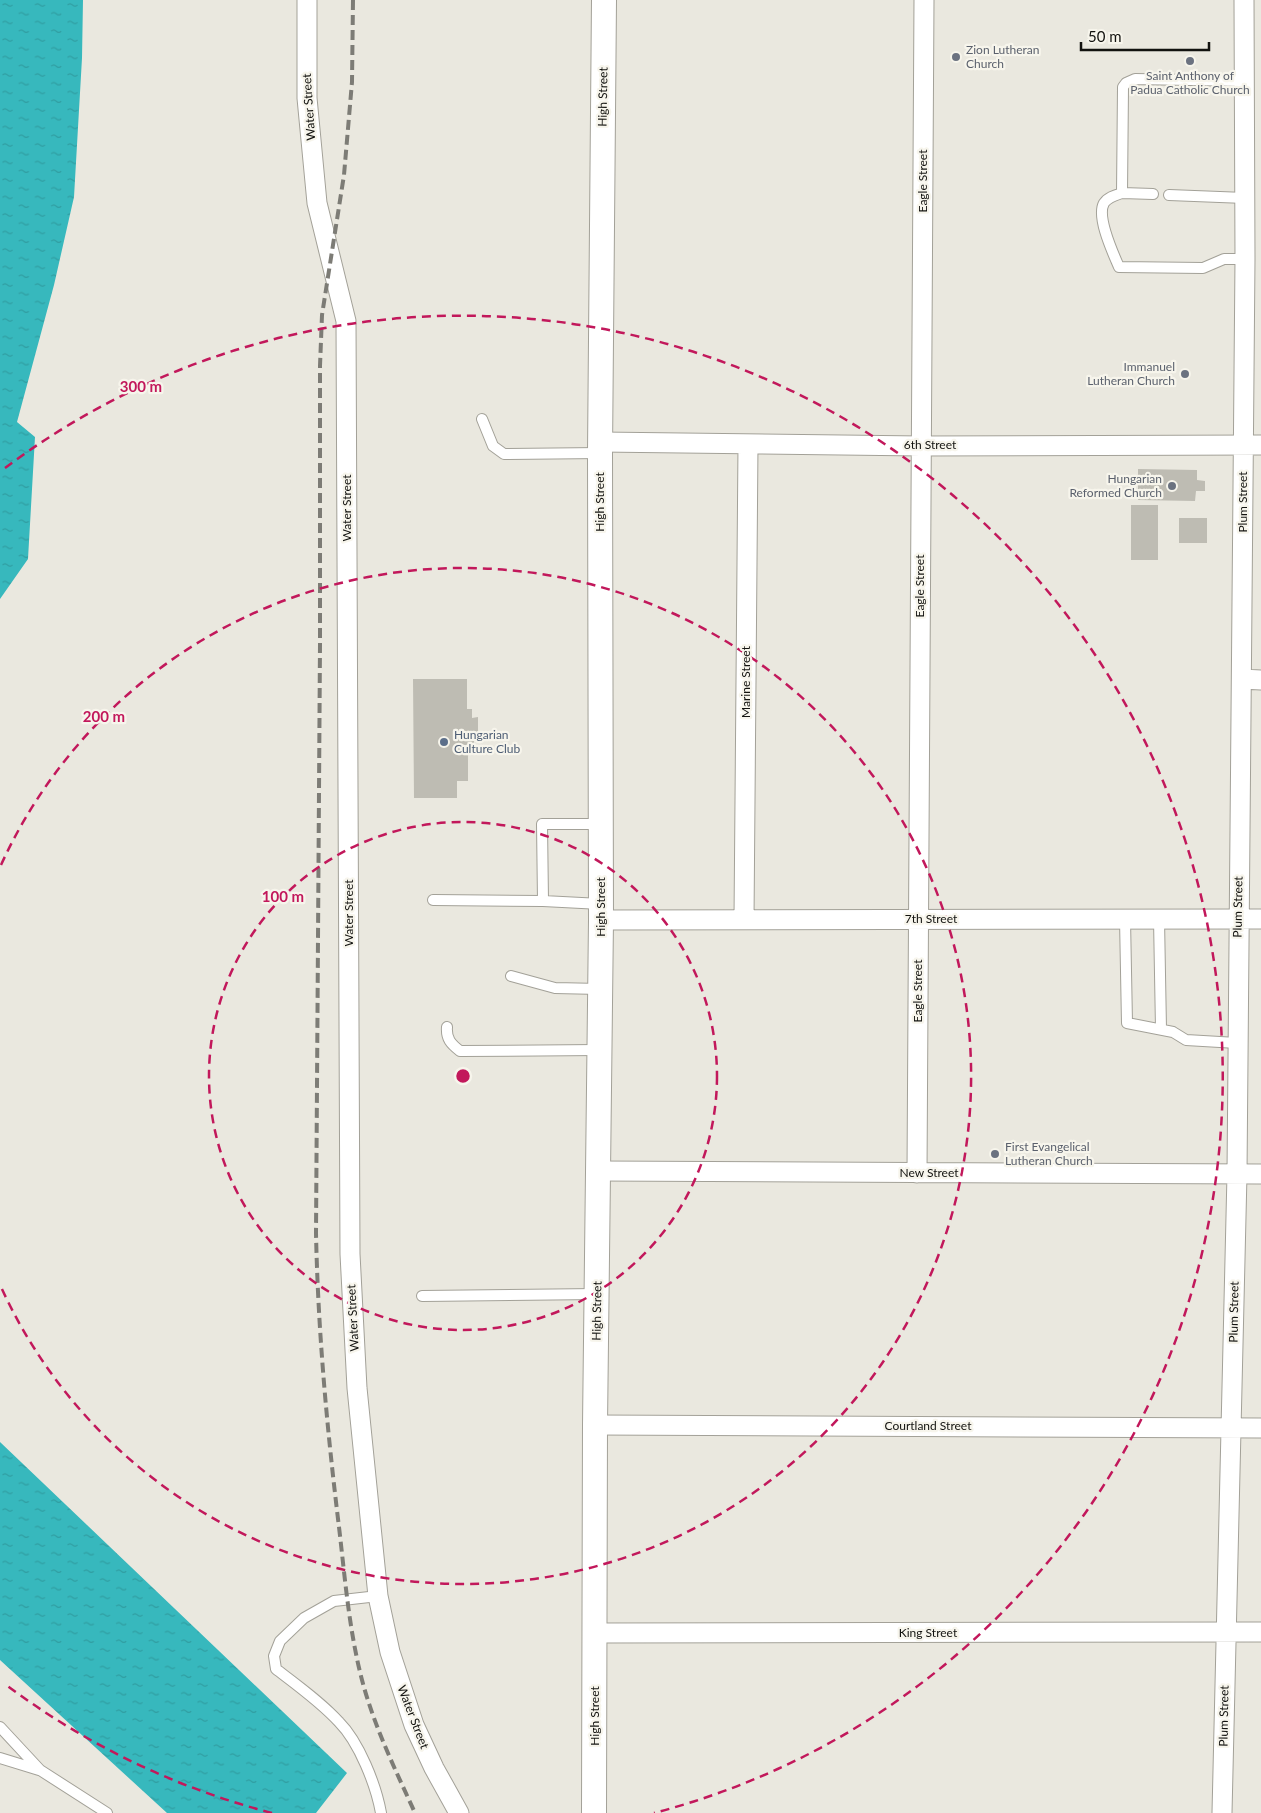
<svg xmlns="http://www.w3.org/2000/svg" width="1261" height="1813" viewBox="0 0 1261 1813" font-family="Lato,sans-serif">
<defs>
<pattern id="water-ripples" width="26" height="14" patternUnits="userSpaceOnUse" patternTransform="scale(1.25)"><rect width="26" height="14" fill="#37b8bd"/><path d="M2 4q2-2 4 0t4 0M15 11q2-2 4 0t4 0" fill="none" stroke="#309da1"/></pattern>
</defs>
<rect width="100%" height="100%" fill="#eae8df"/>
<path fill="url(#water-ripples)" d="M0 0H83L82 58 74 197 54 285 17 422 35 437 28 559 0 599Z
M0 1442 347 1773 316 1813H167L0 1660Z"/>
<path fill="#bebcb3" d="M1138 469 1197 470V480L1205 481V491H1196L1195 501 1138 500Z
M1131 505H1158V560H1131Z
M1179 518H1207V543H1179Z
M413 679H467V709H472V718L478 717V737H474V746H468V781H457V798H414Z"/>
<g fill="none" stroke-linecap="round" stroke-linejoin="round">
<defs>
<path id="service" d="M1122 193C1116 195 1108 197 1104 203 1096 217 1113 253 1119 267L1203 268 1224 259H1245
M1153 194 1122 193 1123 87 1126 83 1135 79 1245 81
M1169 195 1245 198
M482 419 493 446 504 454 600 453
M601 824H542L543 901 601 904
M433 900 543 901
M1125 919 1127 1023 1173 1032 1186 1040 1237 1043
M1159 919 1161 1029
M511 976 555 988 600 989
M447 1027C446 1039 451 1044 460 1051L599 1050
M422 1296 597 1294
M378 1596 334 1601 304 1618 280 1641 274 1656 276 1669C297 1685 322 1703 339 1722 359 1742 376 1785 381 1813
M0 1727 40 1770 107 1813
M0 1758 39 1770"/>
<path id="minor" d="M307 0V98L317 203 346 321 350 1254 357 1388 378 1596 390 1652 414 1725 434 1768 459 1813
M600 442 921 446 1261 445
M1242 679 1261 680
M744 919 748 445
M601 920 1261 919
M598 1171 1261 1174
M917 1173 924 0
M595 1425 1261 1428
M596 1633 1261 1632
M1222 1813 1237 1174 1245 259 1244 0"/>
<path id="tertiary" d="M594 1813 595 1425 601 920 600 453 604 0"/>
</defs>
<use href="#service" stroke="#a3a198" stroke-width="12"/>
<use href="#minor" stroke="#a3a198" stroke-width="21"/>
<use href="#tertiary" stroke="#a3a198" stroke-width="26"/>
<use href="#service" stroke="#fff" stroke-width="10"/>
<use href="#minor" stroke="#fff" stroke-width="19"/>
<use href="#tertiary" stroke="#fff" stroke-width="24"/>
<path stroke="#7d7c76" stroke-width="4" stroke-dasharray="10 5" stroke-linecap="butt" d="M353 0 352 82 344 175 322 315 320 366V644L316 1233C318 1331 327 1429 339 1527 345 1578 349 1630 362 1680 374 1726 395 1769 415 1813"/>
</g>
<g fill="none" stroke="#c2185b" stroke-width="2.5" stroke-dasharray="9 6">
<circle cx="463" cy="1076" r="254"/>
<path d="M1 865A508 508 0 1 1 1 1287"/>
<path d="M272 1813A761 761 0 0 1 5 1684M5 468A761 761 0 1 1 654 1813"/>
</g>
<g fill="#6b7280" stroke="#f7f5ec" stroke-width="2">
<circle cx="956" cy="57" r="5"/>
<circle cx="1190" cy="61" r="5"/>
<circle cx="1185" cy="374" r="5"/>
<circle cx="1172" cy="486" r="5"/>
<circle cx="995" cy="1154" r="5"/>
</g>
<circle fill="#5c6f8a" stroke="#f7f5ec" stroke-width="2" cx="444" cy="742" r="5"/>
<g text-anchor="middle" stroke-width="4.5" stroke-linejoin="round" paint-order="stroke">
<g font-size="12" fill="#5b616d" stroke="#f7f5ec" text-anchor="start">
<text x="966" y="54">Zion Lutheran<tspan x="966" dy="14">Church</tspan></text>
<text x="1190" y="80" text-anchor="middle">Saint Anthony of<tspan x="1190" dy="14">Padua Catholic Church</tspan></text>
<text x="1175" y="371" text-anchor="end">Immanuel<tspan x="1175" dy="14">Lutheran Church</tspan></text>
<text x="1162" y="483" text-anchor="end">Hungarian<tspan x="1162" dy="14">Reformed Church</tspan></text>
<text x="1005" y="1151">First Evangelical<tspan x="1005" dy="14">Lutheran Church</tspan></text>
</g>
<g font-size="12" fill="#12120f" stroke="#f7f5ec">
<text transform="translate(603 97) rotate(-89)" y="4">High Street</text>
<text transform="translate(309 107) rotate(-94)" y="4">Water Street</text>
<text transform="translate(923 181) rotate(-90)" y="4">Eagle Street</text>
<text x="930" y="449">6th Street</text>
<text transform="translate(600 502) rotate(-90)" y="4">High Street</text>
<text transform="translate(1243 502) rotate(-90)" y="4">Plum Street</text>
<text transform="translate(347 508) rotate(-90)" y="4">Water Street</text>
<text transform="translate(920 586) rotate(-90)" y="4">Eagle Street</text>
<text transform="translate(746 682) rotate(-90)" y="4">Marine Street</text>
<text transform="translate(601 907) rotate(-90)" y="4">High Street</text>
<text transform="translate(1238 907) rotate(-89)" y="4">Plum Street</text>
<text transform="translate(349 913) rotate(-90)" y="4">Water Street</text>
<text x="931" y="923">7th Street</text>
<text transform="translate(918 991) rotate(-90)" y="4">Eagle Street</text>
<text x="929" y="1177">New Street</text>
<text transform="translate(597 1311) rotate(-89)" y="4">High Street</text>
<text transform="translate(1234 1312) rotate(-89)" y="4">Plum Street</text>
<text transform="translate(353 1318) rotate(-93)" y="4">Water Street</text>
<text x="928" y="1430">Courtland Street</text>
<text x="928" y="1637">King Street</text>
<text transform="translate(595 1716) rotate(-90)" y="4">High Street</text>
<text transform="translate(1224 1716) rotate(-89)" y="4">Plum Street</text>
<text transform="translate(413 1717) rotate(69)" y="4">Water Street</text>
</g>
<g font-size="12" fill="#4e5e75" stroke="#f7f5ec" text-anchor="start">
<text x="454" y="739">Hungarian<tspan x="454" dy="14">Culture Club</tspan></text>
</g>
</g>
<circle cx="463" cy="1076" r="8" fill="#c2185b" stroke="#f7f5ec" stroke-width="2.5"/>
<g font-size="15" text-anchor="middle" font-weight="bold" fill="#c2185b" stroke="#f7f5ec" stroke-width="4.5" stroke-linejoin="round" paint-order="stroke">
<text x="141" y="392">300 m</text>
<text x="104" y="722">200 m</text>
<text x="283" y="902">100 m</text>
</g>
<path d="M1081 42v8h128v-8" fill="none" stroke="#12120f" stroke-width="2.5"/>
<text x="1088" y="42" font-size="15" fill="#12120f" stroke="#f7f5ec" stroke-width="4" paint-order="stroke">50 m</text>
</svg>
